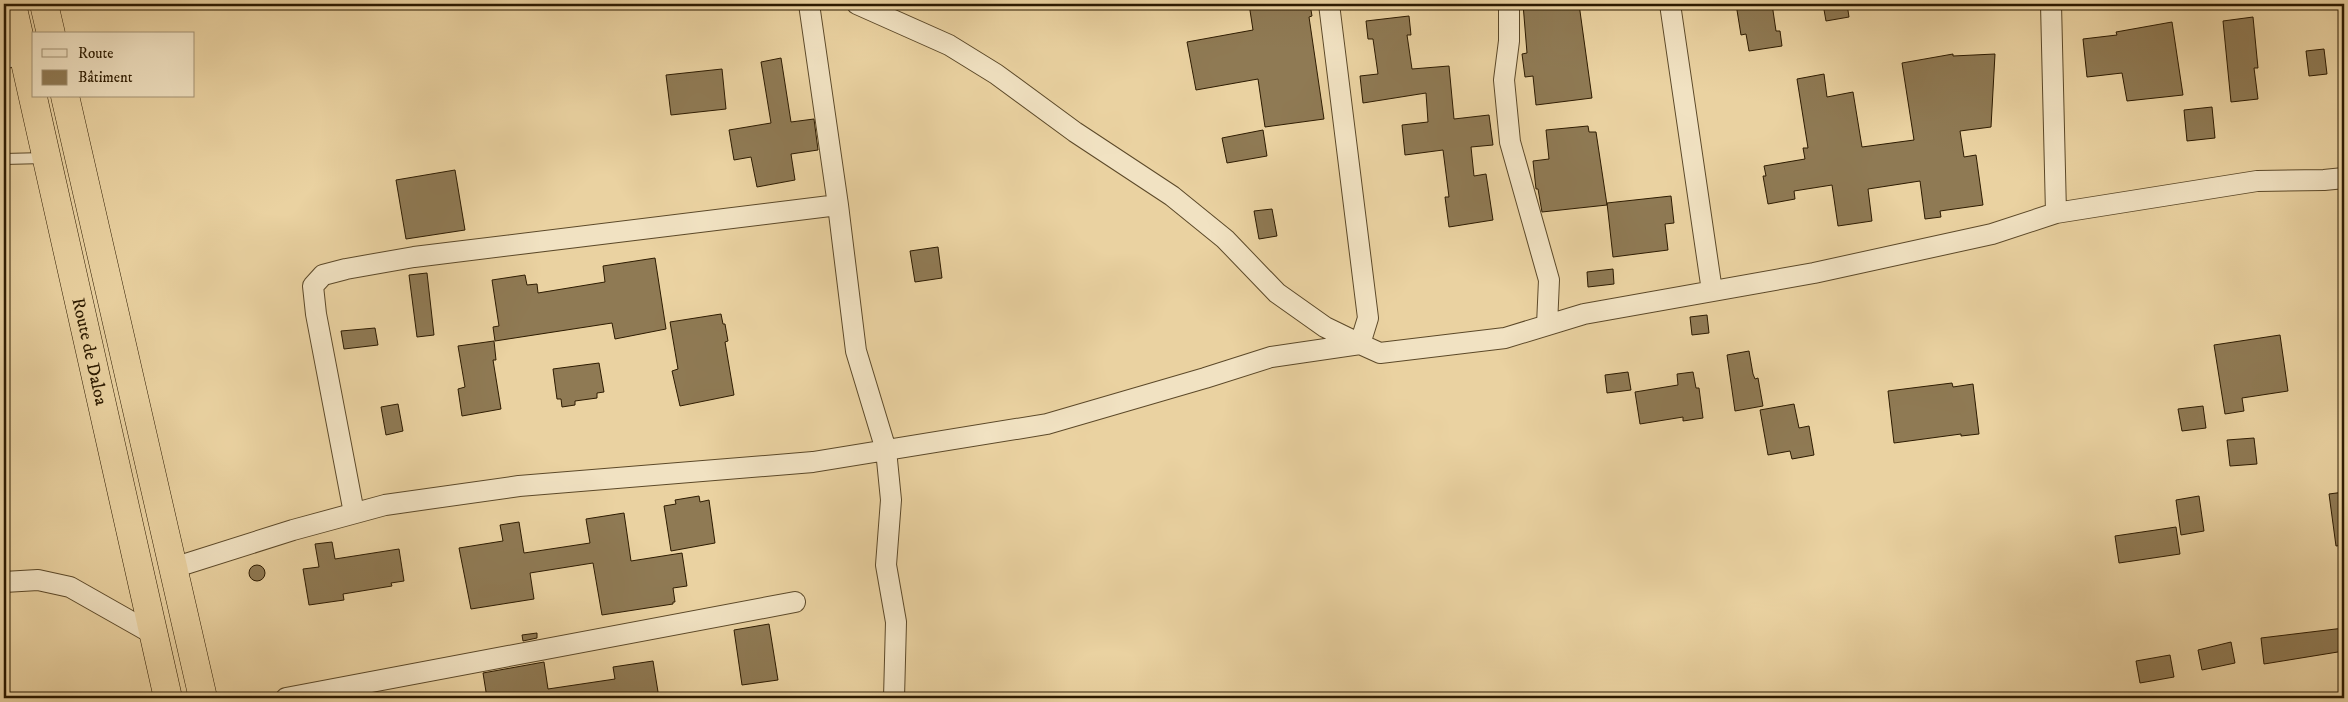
<svg xmlns="http://www.w3.org/2000/svg" width="2348" height="702" viewBox="0 0 2348 702" font-family="'IM FELL DW Pica',serif">
<rect width="100%" height="100%" fill="#ead2a1"/>
<filter id="stains"><feTurbulence type="fractalNoise" baseFrequency=".004" numOctaves="4"/><feColorMatrix values="0 0 0 0 .2 0 0 0 0 .09 0 0 0 0 .02 0 0 0 .5 -.17"/></filter>
<radialGradient id="worn" r=".72"><stop offset=".6" stop-color="#630" stop-opacity="0"/><stop offset="1" stop-color="#630" stop-opacity=".3"/></radialGradient>
<path fill="#8f7a54" stroke="#2d1b01" d="M1249 4H1310L1312 16 1309 17 1324 119 1265 127 1258 79 1196 90 1187 42 1253 30Z
M1523 4H1579L1592 98 1536 105 1533 76 1525 77 1522 54 1527 53Z
M1736 4H1772L1776 31H1780L1782 46 1749 51 1746 34 1741 35Z
M1823 4H1847L1849 17 1826 21Z
M1409 16 1411 35H1407L1412 69 1449 66 1454 119 1489 115 1493 145 1471 147 1474 176 1486 174 1493 220 1449 227 1445 197H1449L1443 150 1405 155 1402 125 1428 122 1426 93 1363 103 1360 76 1378 74 1373 39H1368L1366 21Z
M2253 17 2258 68H2254L2258 99 2231 102 2223 21Z
M2172 22 2183 95 2127 101 2122 73 2087 77 2083 39 2117 35 2116 32Z
M2324 49 2327 74 2309 76 2306 51Z
M1953 54V56L1995 54 1991 127 1960 131 1964 157 1976 155 1983 205 1940 211 1941 217 1925 219 1920 181 1868 189 1872 221 1838 226 1832 185 1794 191 1795 199 1768 204 1763 176H1766L1764 166 1805 159 1803 148H1808L1797 79 1824 74 1827 97 1853 92 1862 147 1914 140 1902 63Z
M781 58 791 122 814 119 818 150 791 154 795 180 757 187 751 157 734 160 729 130 771 123 761 62Z
M722 69 726 109 671 115 666 75Z
M2212 107 2215 138 2187 141 2184 110Z
M1588 126 1589 132H1596L1607 205 1542 212 1538 189H1536L1533 161 1549 159 1546 130Z
M1263 130 1267 156 1227 163 1222 138Z
M455 170 465 230 406 239 396 180Z
M1671 196 1674 223 1665 224 1668 250 1613 257 1607 203Z
M1272 209 1277 236 1259 239 1254 211Z
M938 247 942 278 915 282 910 251Z
M655 258 666 329 615 339 612 323 495 341 493 327 499 326 492 280 525 275 527 285 537 284 538 293 605 282 603 266Z
M1613 269 1614 284 1588 287 1587 272Z
M427 273 434 335 417 337 409 275Z
M721 314 723 324H725L728 341 725 342 734 395 680 406 672 371 678 369 670 322Z
M1707 315 1709 333 1692 335 1690 317Z
M375 328 378 345 344 349 341 331Z
M2280 335 2288 391 2242 398 2244 411 2225 414 2214 345Z
M494 341 496 360H493L501 409 462 416 458 389 465 387 458 346Z
M1749 351 1753 374 1755 379 1758 378 1763 406 1735 411 1727 355Z
M599 363 604 392 597 393V398L575 401V405L562 407 561 399H557L553 369Z
M1628 372 1631 390 1607 393 1605 375Z
M1693 372 1696 388H1699L1703 418 1683 421V417L1640 424 1635 392 1678 385 1677 374Z
M1952 383 1953 387 1973 384 1979 434 1961 436V434L1894 443 1888 391Z
M398 404 403 431 386 435 381 407Z
M1794 404 1799 428 1809 426 1814 455 1792 459 1790 451 1768 455 1760 410Z
M2203 406 2206 428 2182 431 2178 409Z
M2254 438 2257 464 2230 466 2227 440Z
M2344 492V545L2336 546 2329 494Z
M699 496 700 502 709 500 715 543 671 551 664 506 676 504 675 500Z
M2199 496 2204 531 2181 535 2176 500Z
M624 513 631 561 682 553 687 586 673 588 675 602H673V604L602 615 593 563 530 573 534 599 471 609 459 548 503 541 500 525 519 522 524 553 590 543 586 519Z
M2176 527 2180 554 2119 563 2115 536Z
M332 542 335 559 399 549 404 581 391 583 392 586 343 594 344 600 309 605 303 569 319 567 315 544Z
M249 573a8 8 0 1 1 16 0a8 8 0 1 1-16 0Z
M769 624 778 680 742 685 734 630Z
M2344 628V651L2264 664 2261 638Z
M537 633V638L523 641 522 635Z
M2231 642 2235 663 2202 670 2198 650Z
M2170 655 2174 677 2140 683 2136 661Z
M653 661 659 698H487L483 673 544 662 548 689 615 679 613 667Z"/>
<g fill="none" stroke-linecap="round" stroke-linejoin="round">
<defs>
<path id="service" d="M4 64 23 58
M4 159 45 158"/>
<path id="minor" d="M809 4 838 205 856 351 886 450 891 500 886 565 896 622 894 698
M857 4 949 45 996 74 1075 132 1172 196 1225 239 1277 293 1325 327 1360 344 1368 318 1329 4
M1509 4V41L1504 80 1510 142 1549 280 1547 325
M1670 4 1712 291
M2051 4 2056 213
M354 513 316 314 313 286 323 275 346 269 414 257 838 205
M173 568 293 530 385 505 519 486 813 462 1047 424 1205 378 1271 357 1360 344 1380 353 1505 338 1584 314 1814 273 1992 234 2056 213 2257 181 2324 180 2344 178
M4 582 38 580 70 587 153 634
M286 698 795 602"/>
<g id="trunk">
<path id="s1" d="M12 4 168 698"/>
<path d="M44 4 51 34"/>
<path d="M65 96 203 698"/>
</g>
</defs>
<use href="#service" stroke="#5c4929" stroke-width="12"/>
<use href="#minor" stroke="#5c4929" stroke-width="22"/>
<use href="#trunk" stroke="#2d1b01" stroke-width="29"/>
<use href="#service" stroke="#f1e2c2" stroke-width="10"/>
<use href="#minor" stroke="#f1e2c2" stroke-width="20"/>
<use href="#trunk" stroke="#ead2a1" stroke-width="28"/>
</g>
<g text-anchor="middle" stroke-width="5" stroke-linejoin="round" paint-order="stroke">
<g font-size="18" fill="#2d1b01" stroke="#f1e2c2">
<text dy="6" stroke="none"><textPath href="#s1" startOffset="356">Route de Daloa</textPath></text>
</g>
</g>
<rect width="2348" height="702" fill="none" stroke="#ead2a1" stroke-width="20"/>
<rect x="5" y="5" width="2338" height="692" fill="none" stroke="#2d1b01" stroke-width="2.5"/>
<rect x="10" y="10" width="2328" height="682" fill="none" stroke="#2d1b01"/>
<rect x="32" y="32" width="162" height="65" fill="#f1e2c2" stroke="#a39275"/>
<rect x="42" y="49" width="25" height="8" fill="#f1e2c2" stroke="#a39275"/>
<text x="78" y="58" font-size="15" fill="#2d1b01">Route</text>
<rect x="42" y="70" width="25" height="15" fill="#8f7a54" stroke="#a39275"/>
<text x="78" y="82" font-size="15" fill="#2d1b01">Bâtiment</text>
<rect width="100%" height="100%" filter="url(#stains)"/>
<rect width="100%" height="100%" fill="url(#worn)"/>
</svg>
